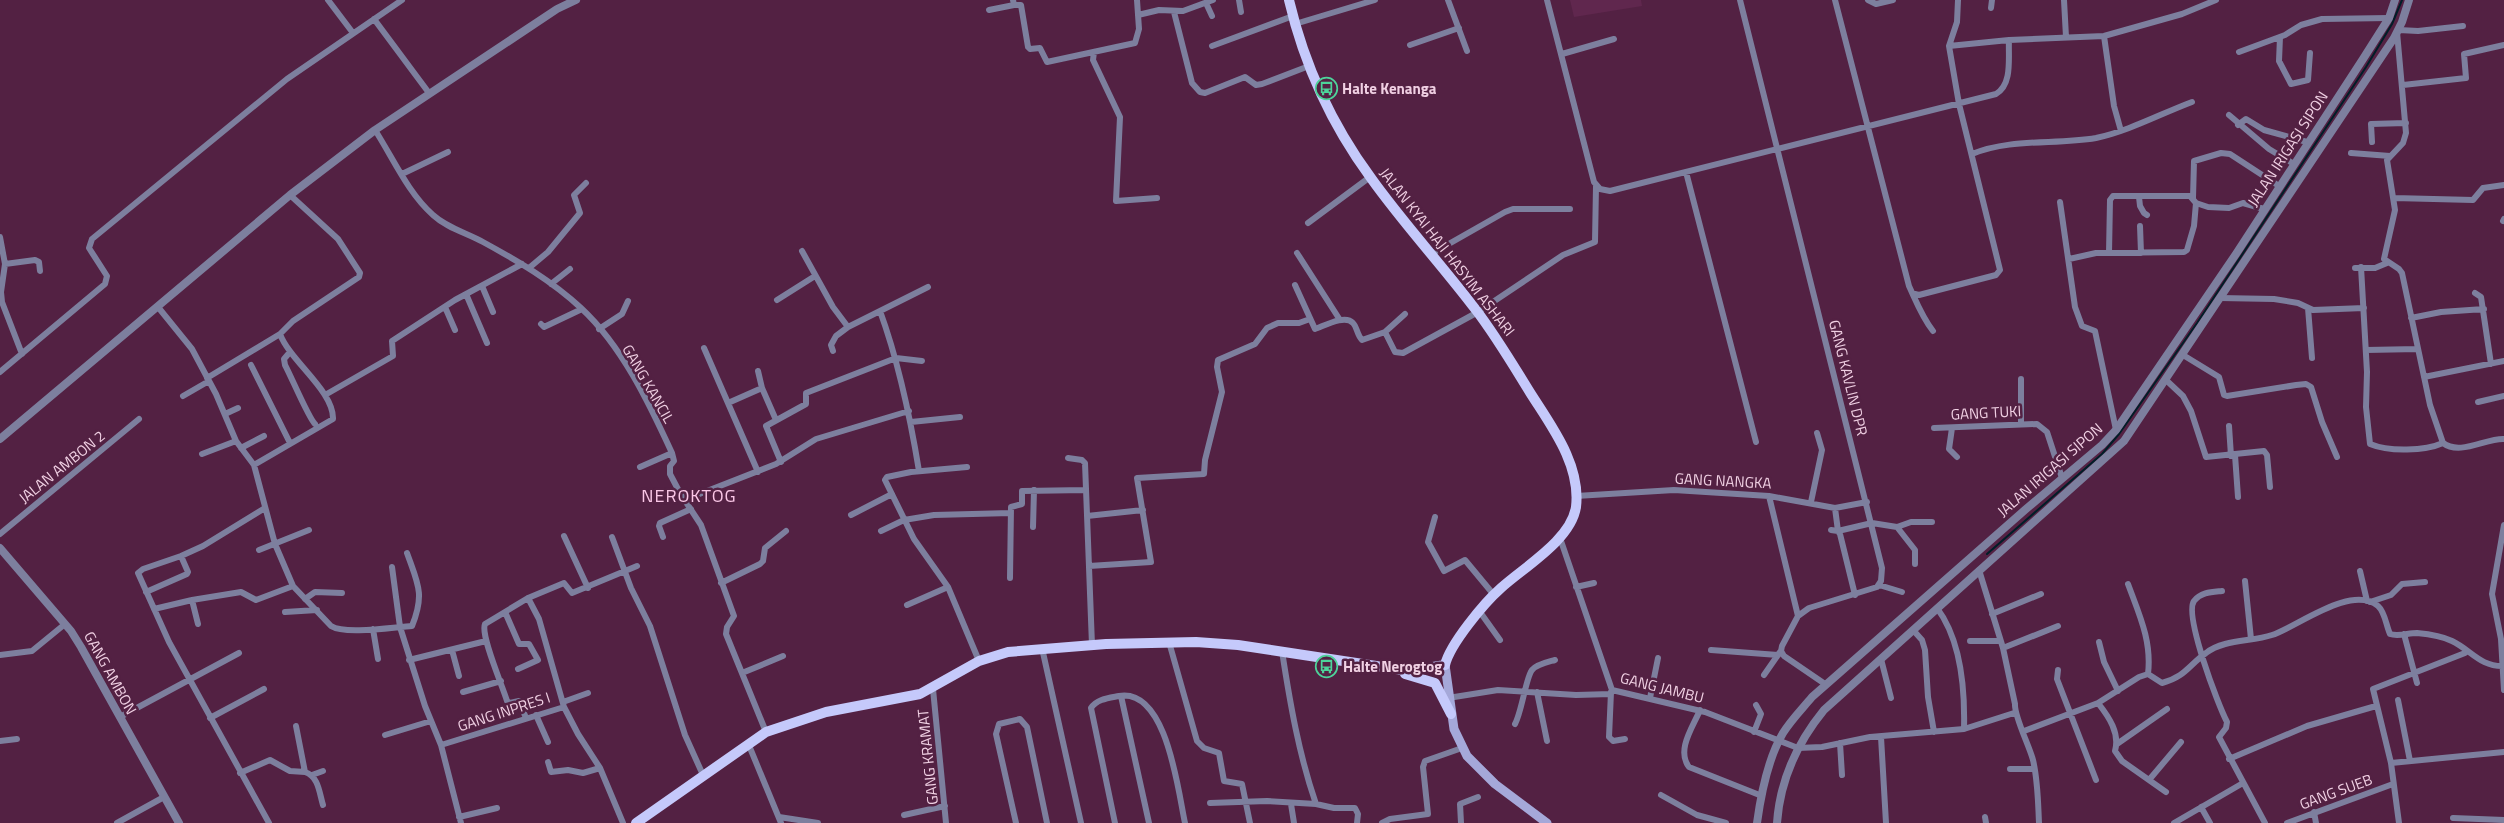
<svg xmlns="http://www.w3.org/2000/svg" width="2504" height="823" viewBox="0 0 2504 823" font-family="'Titillium Web',sans-serif">
<rect width="100%" height="100%" fill="#532143"/>
<path fill="#60274e" d="M1570 0H1641L1642 6 1574 17Z"/>
<g fill="none" stroke-linecap="round" stroke-linejoin="round">
<path stroke="#001e28" stroke-width="2" d="M1987 554 2102 454 2119 434 2197 323 2366 67 2392 24 2402 0"/>
<path stroke="#7d7f9e" stroke-width="6" d="M328 0 353 33
M1239 0 1241 12
M1448 0 1467 51
M1547 0 1594 182 1600 189 1610 191 1996 94C2013 84 2008 57 2009 40
M1740 0 1882 568 1881 581 1877 587 1809 608 1798 616 1782 646 1781 651 1784 656 1825 684
M1835 0 1909 286C1916 301 1922 317 1933 331
M1868 0 1876 4 1893 0
M2064 0 2066 37
M1206 3 1212 16
M1014 5H1021L1028 47 1030 49 1040 48 1047 62 1135 43 1139 29 1137 0
M1991 8 1992 0
M989 10 1014 5 1013 0
M1174 12 1192 83 1200 92 1205 93 1245 77 1256 85 1262 84 1309 66
M1138 15 1159 10 1183 11 1213 0
M374 19 429 93
M1295 24 1375 0
M2399 30 2418 31 2463 26
M2397 32 2406 133 2403 143 2387 160 2395 210 2384 259 2399 269 2402 273 2430 405 2443 443C2460 456 2486 438 2504 439
M2104 36 2114 106 2121 131
M2280 37 2279 61 2291 84 2308 80 2310 53
M1410 45 1459 28
M1212 46 1293 16
M1949 46 2009 40 2104 36 2182 14 2216 0
M1094 52 1093 60 1120 117 1116 201 1157 198
M2239 52 2285 35 2301 25 2322 19 2389 18
M1562 54 1614 39
M2403 85 2466 78 2464 54 2504 45
M2229 115 2269 149 2294 164
M2238 125 2246 119 2264 130 2307 142
M375 130C393 158 408 193 433 215 447 228 467 233 483 242 518 261 552 281 581 308 622 346 649 403 672 453L674 461 670 466V474L680 493 701 525 734 616 727 627 726 634 766 732
M2372 142 2371 124 2406 123
M2351 153 2390 156
M1972 154C2011 138 2054 145 2096 138 2129 131 2160 114 2192 102
M1686 172 1756 442
M402 174 448 152
M2139 197 2140 206 2144 213 2147 215
M2193 198 2194 161 2221 153 2230 154 2279 186
M2394 198 2473 200 2483 188 2504 185
M2060 202 2075 307 2082 326 2095 331 2116 430
M2503 221 2504 219
M1308 223 1370 177
M2140 226 2141 253
M0 237 5 264
M802 251 833 307 848 327
M1297 253 1340 320
M2109 253 2110 200 2113 196H2190L2196 203 2208 207 2229 208 2243 203 2264 209
M1431 254 1505 212 1513 209H1570
M2069 259 2096 253 2184 252 2187 250 2194 226 2196 203
M2361 267 2367 372 2366 407 2370 444C2389 452 2425 451 2443 443
M529 268 548 252 580 213 574 195 586 183
M2355 268H2375L2387 263
M551 284 570 269
M1295 285 1315 329C1324 326 1345 314 1353 323 1357 327 1357 335 1362 340L1385 332 1405 314
M482 286 493 312
M2475 293 2481 297 2491 364
M466 294 487 343
M1915 294 1919 295 1996 275 2000 270 1959 104 1949 46 1957 22 1958 0
M2220 298 2274 299 2298 303 2313 310 2364 308
M777 300 815 276
M158 307 192 349 216 394 236 441 254 465 275 544 293 586 331 626C345 635 394 627 412 626 425 594 418 584 407 553
M445 307 455 330
M2308 308 2312 358
M880 311C899 363 910 416 919 471
M2411 318 2441 312 2484 309
M541 324 544 327 582 309
M599 329 622 314 628 301
M1385 332 1395 352 1403 353 1478 312 1563 255 1595 242 1596 186
M704 348 758 472
M2366 350 2418 349
M833 351 831 345 836 336 848 327 928 287
M290 352 284 359 285 365C291 376 309 419 315 424
M22 354 2 302 1 292 5 264 35 260 39 262 40 271
M2183 355 2219 377 2224 395 2227 396 2296 385 2306 384 2311 387 2322 422 2337 457
M251 365 290 443
M758 371 762 388 776 420
M0 372 105 284 107 276 89 248 92 239 287 79 402 0
M2424 377 2504 361
M207 378 280 334 293 321 359 277 360 273 338 239 290 195
M2166 380 2183 396 2191 411 2206 457 2264 451 2267 455 2270 487
M325 395 393 356 392 341 455 300 522 264
M183 396 209 381
M2478 402 2504 396
M728 403 762 388
M225 414 238 408
M911 422 960 417
M2021 424V379
M2229 426 2231 456
M1934 428 2037 424 2047 432 2062 478
M1952 428 1949 449 1957 457
M241 448 264 436
M202 454 236 441
M2235 455 2238 497
M1068 458 1082 460 1085 463 1092 645
M781 462 766 426 806 404V393L896 358 922 361
M254 465 333 419C334 391 290 361 280 334
M640 467 672 453
M967 467 911 472 887 477 885 480 914 539 948 587 979 661
M1576 496 1674 490 1769 496 1835 508 1867 502
M1769 496 1798 616
M684 500 776 464 816 439 909 411
M1811 502 1822 450 1817 433
M265 508 203 546 181 556 143 569 138 573 169 642 269 823
M1835 508 1838 531 1872 523 1897 527 1915 550V564
M851 515 892 494
M1087 516 1143 510
M1435 517 1428 542 1444 571 1465 560 1494 595
M2504 525 2492 594 2501 639 2504 690
M1033 527 1034 490
M1897 527 1911 522H1932
M1831 530 1838 531 1840 534 1855 595
M881 531 904 520 934 515 1011 513
M0 534 139 419
M564 536 588 588
M612 537 631 588 650 626 685 735 703 775
M663 537 659 526 660 523 691 509
M1560 538 1612 690 1705 712 1798 748 1822 747 1870 737 1964 729 2014 713
M259 550 309 530
M1089 566 1151 562 1137 478 1204 474 1205 460 1222 392 1217 367 1218 360 1255 344 1267 328 1278 323H1299L1310 319
M392 567 400 627 425 706 441 745 461 823
M1979 570 2003 648 2015 704C2014 716 2029 745 2033 760 2038 781 2038 802 2039 823
M2360 571 2367 601
M1010 578 1011 507 1022 504V491L1086 490
M2245 581 2251 639
M721 583 760 564 763 561 765 548 786 531
M2128 584C2139 614 2152 641 2148 674
M1879 585 1902 592
M1576 587 1594 583
M2222 591C2212 592 2201 592 2194 601 2184 615 2218 705 2227 722L2226 728 2219 737 2265 823
M146 592 187 574 188 572 181 556
M528 598 539 619 564 707 578 734 600 768 623 823
M305 599 315 592 342 593
M192 600 198 624
M2370 602 2391 595 2402 584 2425 582
M907 605 948 587
M1937 608C1961 640 1965 690 1964 729
M154 609 192 600 241 592 256 600 293 586
M285 612 317 610
M505 612 519 644H529L538 660 518 669
M1480 612 1500 640
M1992 614 2041 594
M373 629 378 659
M1913 630 1922 640 1925 650 1928 697 1934 732
M2404 634 2417 683
M1970 641H2000
M1169 642 1197 741 1204 748 1219 753 1224 781 1242 784 1250 823
M2099 642 2104 662 2118 691
M1042 648 1081 823
M2003 648 2058 626
M452 650 459 676
M1711 650 1778 655
M1282 651C1290 703 1299 755 1316 804
M0 655 32 651 65 624
M1881 659 1891 698
M409 660 486 641
M2058 670 2057 679 2096 780
M742 673 783 656
M1764 675 1780 652
M933 689 946 823
M463 692 501 681
M1537 692 1547 741
M1611 692 1609 737 1613 741 1625 739
M1121 696 1149 823
M1448 698 1498 690 1576 695 1611 694
M1650 698 1658 658
M2398 700 2410 761
M563 702 588 693
M2098 703C2109 717 2120 733 2115 751L2122 761 2166 792
M1700 710C1693 727 1676 750 1689 767L1762 796
M536 715 548 742
M120 717 239 653
M210 718 264 689
M526 718 519 701 510 703 507 701C503 687 480 635 485 624L528 598 564 583 572 593 637 566
M1515 724C1522 711 1526 677 1532 670 1537 664 1548 662 1555 660
M296 726 305 772C319 777 319 792 323 805
M2024 731 2098 703 2139 677 2148 674 2162 683C2185 677 2189 665 2206 653 2224 639 2251 642 2272 635 2297 627 2351 584 2378 606 2385 612 2386 625 2390 634 2398 637 2408 633 2417 633 2428 634 2442 636 2452 641 2471 650 2480 667 2504 666
M1754 732 1761 714 1756 705
M385 735 431 721
M1881 737 1886 823
M0 741 17 739
M748 743 781 823
M1840 743 1842 775
M2117 744 2167 709
M441 745 564 707
M2229 759 2307 726 2376 706
M548 762 551 772 568 770 583 773 600 768
M2391 763 2504 752
M2010 769H2034
M240 773 270 760 290 771 305 772
M312 775 323 771
M2149 780 2181 742
M1661 795 1697 815 1726 823
M1210 803 1267 801 1316 804 1334 808H1355L1358 814 1357 823
M1291 804 1294 823
M2201 807 2210 823
M2314 812 2316 823
M904 815 945 806
M459 817 497 808
M779 817 818 823
M1985 817 1986 823
M2453 818 2504 820
M117 823 164 797
M1016 823 996 734 999 724 1020 719 1027 727 1047 823
M1115 823 1091 708C1097 699 1109 698 1119 696 1167 688 1178 791 1185 823
M1382 823 1390 819 1428 814 1423 767 1425 761 1462 748
M1461 823 1460 804 1478 797
M2174 823 2243 783
M2287 823 2393 784
M2399 823 2391 763 2373 689 2465 653"/>
<path stroke="#7d7f9e" stroke-width="8" d="M0 439 290 195 375 130 557 9 576 0
M0 548 71 631 81 647 179 823
M1757 823C1761 794 1768 758 1783 733 1791 720 1802 709 1812 697L2026 509 2102 445 2116 430 2236 254 2363 59 2389 18 2395 0
M1777 823C1780 781 1797 743 1824 710L2124 441 2394 38 2402 22 2409 0"/>
<path stroke="#a5a8d9" stroke-width="9" d="M1445 665 1454 729 1467 756 1495 784 1547 823"/>
<path stroke="#c5c9fb" stroke-width="10" d="M1405 674 1435 683 1451 714
M636 823 766 732 826 712 920 694 979 661 1008 652 1106 644 1196 642 1238 645 1409 671 1445 665C1450 644 1484 603 1501 588 1524 567 1571 540 1576 507 1581 465 1552 427 1531 394 1513 365 1496 336 1476 310 1442 265 1403 223 1371 178 1332 125 1304 64 1289 0"/>
</g>
<defs>
<symbol id="bus-ring" viewBox="-11 -11 22 22"><circle r="9.5" fill="#532143" stroke="#4dd39a" stroke-width="1.5"/><path d="M-5-6H5V4H4V6H2V4H-2V6H-4V4H-5ZM-3.5-4V0h7V-4ZM-3.5 1.2v1.5H-2V1.2ZM2 1.2v1.5H3.5V1.2Z" fill="#4dd39a"/></symbol>
</defs>
<g fill-rule="evenodd">
<use href="#bus-ring" x="1314" y="76" width="25" height="25"/>
<use href="#bus-ring" x="1314" y="654" width="25" height="25"/>
</g>
<g text-anchor="middle" stroke-width="5" stroke-linejoin="round" paint-order="stroke">
<g font-size="15" font-weight="bold" fill="#f0d0e3" stroke="#532143" text-anchor="start">
<text x="1342" y="94">Halte Kenanga</text>
<text x="1343" y="672">Halte Nerogtog</text>
</g>
<g font-size="15" fill="#f0d0e3" stroke="#532143">
<text transform="translate(2288 149) rotate(-57)" y="5">JALAN IRIGASI SIPON</text>
<text transform="translate(1447 252) rotate(52)" y="5">JALAN KYAI HAJI HASYIM ASHARI</text>
<text transform="translate(1848 378) rotate(76)" y="5">GANG KAVLIN DPR</text>
<text transform="translate(648 384) rotate(60)" y="5">GANG KANCIL</text>
<text transform="translate(1986 413) rotate(-3)" y="5">GANG TUKI</text>
<text transform="translate(62 467) rotate(-39)" y="5">JALAN AMBON 2</text>
<text transform="translate(2050 470) rotate(-41)" y="5">JALAN IRIGASI SIPON</text>
<text transform="translate(1723 481) rotate(3)" y="5">GANG NANGKA</text>
<text transform="translate(110 673) rotate(61)" y="5">GANG AMBON</text>
<text transform="translate(1662 688) rotate(14)" y="5">GANG JAMBU</text>
<text transform="translate(504 712) rotate(-18)" y="5">GANG INPRES I</text>
<text transform="translate(928 757) rotate(-96)" y="5">GANG KRAMAT</text>
<text transform="translate(2336 792) rotate(-20)" y="5">GANG SUEB</text>
</g>
<g font-size="18" letter-spacing="1" fill="#fbc7e7" stroke="#532143">
<text x="689" y="502">NEROKTOG</text>
</g>
</g>
</svg>
